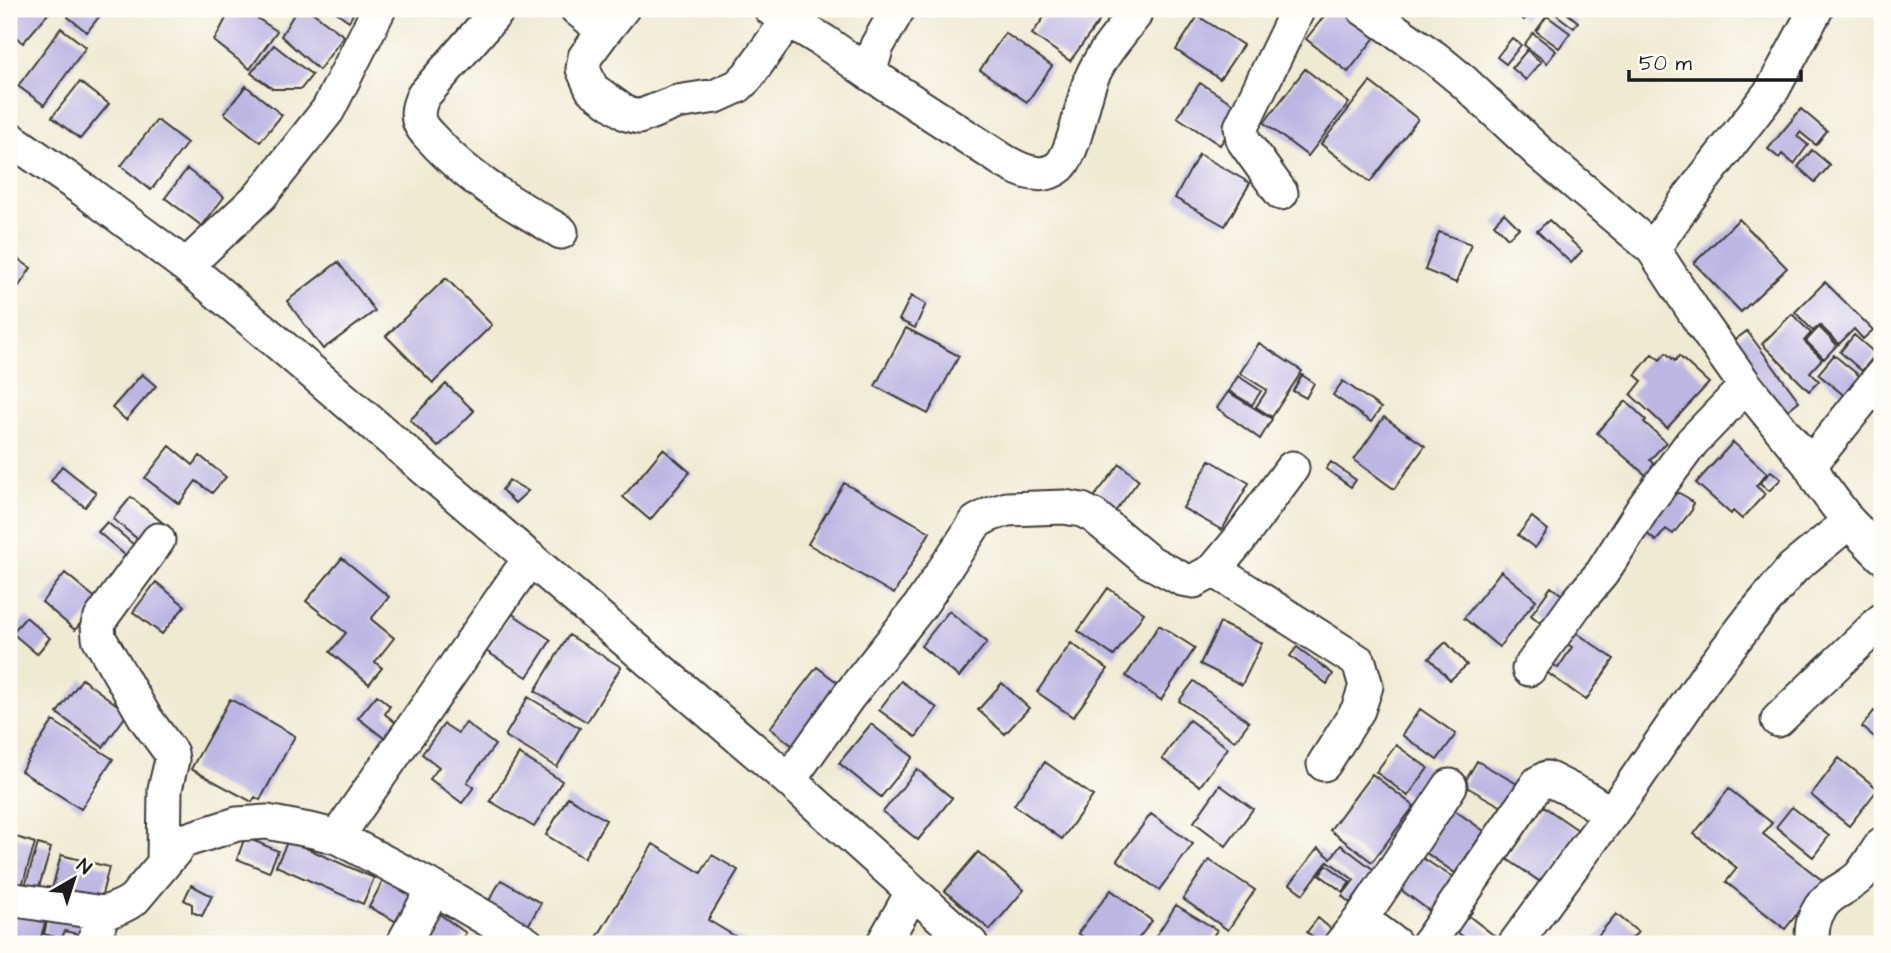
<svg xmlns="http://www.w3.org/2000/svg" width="1891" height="953" viewBox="0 0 1891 953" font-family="'Architects Daughter',sans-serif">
<rect width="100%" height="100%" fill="#fdfcf7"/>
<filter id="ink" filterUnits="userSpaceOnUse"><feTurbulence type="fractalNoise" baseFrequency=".0143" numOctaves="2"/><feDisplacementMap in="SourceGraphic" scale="14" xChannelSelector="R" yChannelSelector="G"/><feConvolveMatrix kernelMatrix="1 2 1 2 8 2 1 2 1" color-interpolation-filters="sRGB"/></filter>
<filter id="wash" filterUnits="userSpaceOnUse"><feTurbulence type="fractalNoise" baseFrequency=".00686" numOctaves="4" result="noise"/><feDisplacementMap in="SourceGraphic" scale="28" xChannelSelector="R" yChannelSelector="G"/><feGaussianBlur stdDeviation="1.57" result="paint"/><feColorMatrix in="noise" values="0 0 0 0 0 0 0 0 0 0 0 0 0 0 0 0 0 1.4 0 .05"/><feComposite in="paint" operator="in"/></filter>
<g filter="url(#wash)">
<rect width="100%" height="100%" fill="#efead2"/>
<g id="blocks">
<path fill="#bdb6e3" d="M9 9H52L23 43 9 31Z
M74 9H105L87 32 68 17Z
M231 9H243L277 31 250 69 214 41Z
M297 9H308L344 36 319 70 281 36Z
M332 9H356L349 21Z
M1050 9H1093L1103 16 1070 61 1032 34Z
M1330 9H1341L1376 36 1348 72 1306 39Z
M1512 9H1526L1530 12 1524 20 1511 10Z
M1549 9H1562L1578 22 1574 28Z
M1198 16 1243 45 1220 79 1176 50Z
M1547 16 1570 33 1559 48 1536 31Z
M61 28 86 47 44 105 18 86Z
M1005 33 1052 66 1027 102 980 70Z
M1533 33 1556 51 1547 63 1524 45Z
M1512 38 1521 45 1506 64 1497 57Z
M274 45 312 75 301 89H273L251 73Z
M1527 50 1541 62 1526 80 1512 68Z
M1305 69 1349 103 1308 156 1264 123Z
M80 82 109 104 80 139 52 117Z
M1370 82 1418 119 1370 182 1321 144Z
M1200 83 1243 110 1220 145 1177 117Z
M246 86 282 115 260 142 224 113Z
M1801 109 1827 131 1816 145 1800 132 1797 136 1808 145 1794 164 1782 154 1779 158 1768 149Z
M157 120 187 143 151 190 121 166Z
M1812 150 1830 165 1815 182 1798 167Z
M1199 154 1250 183 1225 226 1175 198Z
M187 169 224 197 202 226 165 198Z
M1504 213 1519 228 1508 238 1494 224Z
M1739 219 1787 268 1741 312 1694 263Z
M1549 220 1582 251 1571 263 1537 231Z
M1439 232 1471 244 1456 283 1425 270Z
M9 253 31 268 9 301Z
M338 262 375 311 323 349 287 301Z
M446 278 492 325 433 383 386 336Z
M1825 282 1873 330 1863 339 1854 329 1839 344 1820 325 1813 331 1795 312Z
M911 296 926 304 915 328 899 320Z
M1792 314 1811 333 1804 341 1822 359 1810 372 1819 381 1809 391 1762 344Z
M1819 327 1837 345 1824 359 1806 341Z
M906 328 959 356 928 414 875 386Z
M1747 331 1799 401 1784 413 1732 342Z
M1854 335 1876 354 1862 371 1840 352Z
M1259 343 1302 371 1272 417 1256 407 1267 390 1240 373Z
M1666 353 1675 361 1679 356 1709 383 1667 428 1631 395 1642 381 1635 375 1652 354 1660 360Z
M1834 355 1862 378 1846 397 1818 374Z
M142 374 156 386 126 420 112 408Z
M1302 375 1314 383 1306 398 1293 391Z
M1238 376 1261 391 1252 405 1229 391Z
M1343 381 1381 408 1371 422 1333 395Z
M446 384 474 411 438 447 410 420Z
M1228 392 1272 419 1260 439 1217 408Z
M1626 401 1646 420 1644 422 1666 442 1650 460 1657 466 1648 477 1597 433Z
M1384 417 1425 446 1394 489 1354 460Z
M1733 442 1767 473 1756 486 1765 494 1742 519 1733 511 1731 514 1696 483Z
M170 446 193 465 200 456 226 477 212 493 196 481 179 504 145 478Z
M663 449 690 472 650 520 623 497Z
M1210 460 1249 483 1222 530 1183 508Z
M1331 462 1356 480 1351 487 1326 469Z
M1120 464 1139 480 1114 513 1094 497Z
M62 466 96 493 85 507 51 481Z
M1771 471 1781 479 1769 491 1760 483Z
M509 480 528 491 515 503 502 490Z
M844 483 930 532 894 594 808 544Z
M1679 493 1688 498 1693 503 1692 510 1673 534 1666 529 1656 541 1640 528 1666 494Z
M131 497 163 523 145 545 113 519Z
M1532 517 1548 530 1535 548 1518 535Z
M107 522 140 550 131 560 98 532Z
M342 558 389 597 371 619 394 638 375 662 382 668 369 684 330 652 346 633 306 601Z
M1501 571 1536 600 1499 647 1464 618Z
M65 573 99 601 75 630 42 602Z
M156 582 185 606 162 634 133 612Z
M1551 587 1571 601 1539 622 1531 615Z
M1108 588 1144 613 1114 656 1078 631Z
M949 611 987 642 959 677 921 646Z
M511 613 551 640 527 677 486 651Z
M26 617 50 638 37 654 12 633Z
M1220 623 1262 643 1242 685 1200 664Z
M1159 625 1195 648 1161 700 1126 676Z
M1571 629 1614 659 1586 700 1542 669 1548 661 1558 668 1572 647 1562 641Z
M569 635 621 667 587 722 535 691Z
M1446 642 1467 665 1450 680 1429 658Z
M1071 643 1108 669 1073 717 1037 692Z
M1297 647 1333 674 1327 684 1290 656Z
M817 667 850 692 802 753 770 728Z
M82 679 128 713 103 747 57 713Z
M901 681 937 708 916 737 879 710Z
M1194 681 1249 722 1235 741 1179 701Z
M1002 683 1029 708 1005 734 978 710Z
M377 695 390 706 385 714 396 723 384 738 358 718Z
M528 697 580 728 557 767 505 736Z
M230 699 295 736 260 800 255 797 252 802 191 769Z
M1420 709 1456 734 1437 760 1402 735Z
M1874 711 1882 717V743L1862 727Z
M1189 720 1228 748 1200 786 1162 759Z
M53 721 113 759 81 809 21 771Z
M466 723 495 745 467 782 474 787 462 803 430 779 439 767 422 754 444 724 458 733Z
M871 724 913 757 881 797 839 763Z
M1396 745 1428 768 1408 796 1376 772Z
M519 754 562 781 534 827 490 801Z
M1839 758 1878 789 1849 826 1811 795Z
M1477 761 1524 788 1511 812 1463 785Z
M1045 762 1093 796 1062 839 1014 805Z
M917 769 952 798 918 840 883 812Z
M1372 774 1414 806 1372 862 1330 830Z
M1220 785 1253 809 1226 846 1194 822Z
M1729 789 1772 823 1763 834 1823 881 1785 929 1726 882 1737 868 1694 834Z
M568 797 606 820 584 858 546 835Z
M1444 803 1484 831 1455 873 1415 845Z
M1543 806 1578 830 1542 883 1507 859Z
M1792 807 1829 836 1813 857 1776 827Z
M1151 814 1193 844 1159 890 1117 860Z
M13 836 35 843 22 886 9 881V852Z
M245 837 278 851 269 872 237 859Z
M288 840 374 878 363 904 276 866Z
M38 844 51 848 38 890 25 886Z
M653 844 701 873 712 855 738 870 708 920 748 944H593Z
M1341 845 1374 870 1350 903 1342 896 1354 880 1328 861 1303 894 1290 884 1318 848 1331 858Z
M1411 851 1459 881 1434 914 1389 881Z
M978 852 1024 890 990 930 945 891Z
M61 855 109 867 100 902 52 889Z
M1209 860 1255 890 1228 930 1183 899Z
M1327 865 1350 882 1343 892 1320 875Z
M385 877 420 896 404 926 369 907Z
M501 880 541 903 525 931 484 909Z
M191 885 212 896 202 916 192 912V904L184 900Z
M1111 890 1152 921 1134 944H1092L1078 933Z
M1460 903 1472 912 1469 916 1505 944H1473L1445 923Z
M1176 905 1217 930 1208 944H1151Z
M9 912 45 923 41 937 54 941 55 937 44 934 49 913 84 922 81 935 65 931 61 939 76 942 75 944H9Z
M438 913 466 933 458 944H417Z
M1616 914 1638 932 1627 944H1604L1596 938Z
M1318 918 1337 934 1329 944H1322L1307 932Z"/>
</g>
</g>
<g filter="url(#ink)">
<use href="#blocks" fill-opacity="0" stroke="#3c3b37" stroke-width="2"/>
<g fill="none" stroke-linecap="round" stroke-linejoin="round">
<defs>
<path id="minor" d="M499 9 423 96C419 105 416 114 420 123 423 131 431 137 437 144 472 182 517 206 561 232
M577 9 591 20 602 34 585 57 583 69 592 89 627 114 639 117 677 102 716 96 738 86 748 76 788 20
M771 9 825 42 869 73 1004 161C1013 166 1023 172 1034 173 1043 175 1053 172 1060 166 1075 151 1082 101 1091 79 1101 55 1118 36 1134 16
M1364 9 1435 58 1463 81 1542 155 1653 249 1702 324 1746 386 1810 465 1820 483 1849 522 1882 556
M602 34 622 9
M869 73 877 46 898 9
M9 138 84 190 186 266 264 331 789 780 971 944
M1281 193 1243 140 1241 127 1298 9
M1653 249 1687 200 1773 89 1816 9
M186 266 261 195 328 110 379 9
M1810 465 1882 375
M158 540 101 618 98 625 99 638 146 719 171 753 172 760 165 789 164 862
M1214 570 1359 662 1366 686 1358 710 1324 764
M1529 669 1576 604 1602 573 1644 507 1692 442 1746 386
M1778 720 1882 620
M789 780 848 697 920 606 976 522 989 515 1007 509 1064 507 1082 510 1094 516 1148 561 1182 579 1194 581 1214 570 1239 540 1292 468
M337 837 530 558
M9 899 103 913C114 910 125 906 134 899L183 841 237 824 267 822 314 831 337 837 434 888 494 923 527 944
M1361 919 1395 944
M93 944 103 913
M403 944 434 888
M883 944 912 893
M1341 944 1361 919 1450 786
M1428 944 1538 783 1547 778 1581 795 1611 814
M1515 944 1632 785 1708 674 1751 618 1793 568 1849 522
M1813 944C1809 924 1818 903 1837 892 1845 887 1853 883 1860 876 1868 866 1875 854 1882 844"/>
</defs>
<use href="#minor" stroke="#3c3b37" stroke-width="37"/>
<use href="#minor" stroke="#fff" stroke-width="33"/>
</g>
</g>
<rect width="1891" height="953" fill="none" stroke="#fdfcf7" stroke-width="35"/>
<g transform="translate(74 879) rotate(39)" stroke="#fdfcf7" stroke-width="5" paint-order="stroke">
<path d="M0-5L12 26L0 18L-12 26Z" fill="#1c1c1c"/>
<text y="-10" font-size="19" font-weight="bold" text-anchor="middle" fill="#1c1c1c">N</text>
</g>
<path d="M1629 70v10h172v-10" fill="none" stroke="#1c1c1c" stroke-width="3.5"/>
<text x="1639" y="70" font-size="21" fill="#1c1c1c" stroke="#fdfcf7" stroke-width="5" paint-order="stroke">50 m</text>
</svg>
